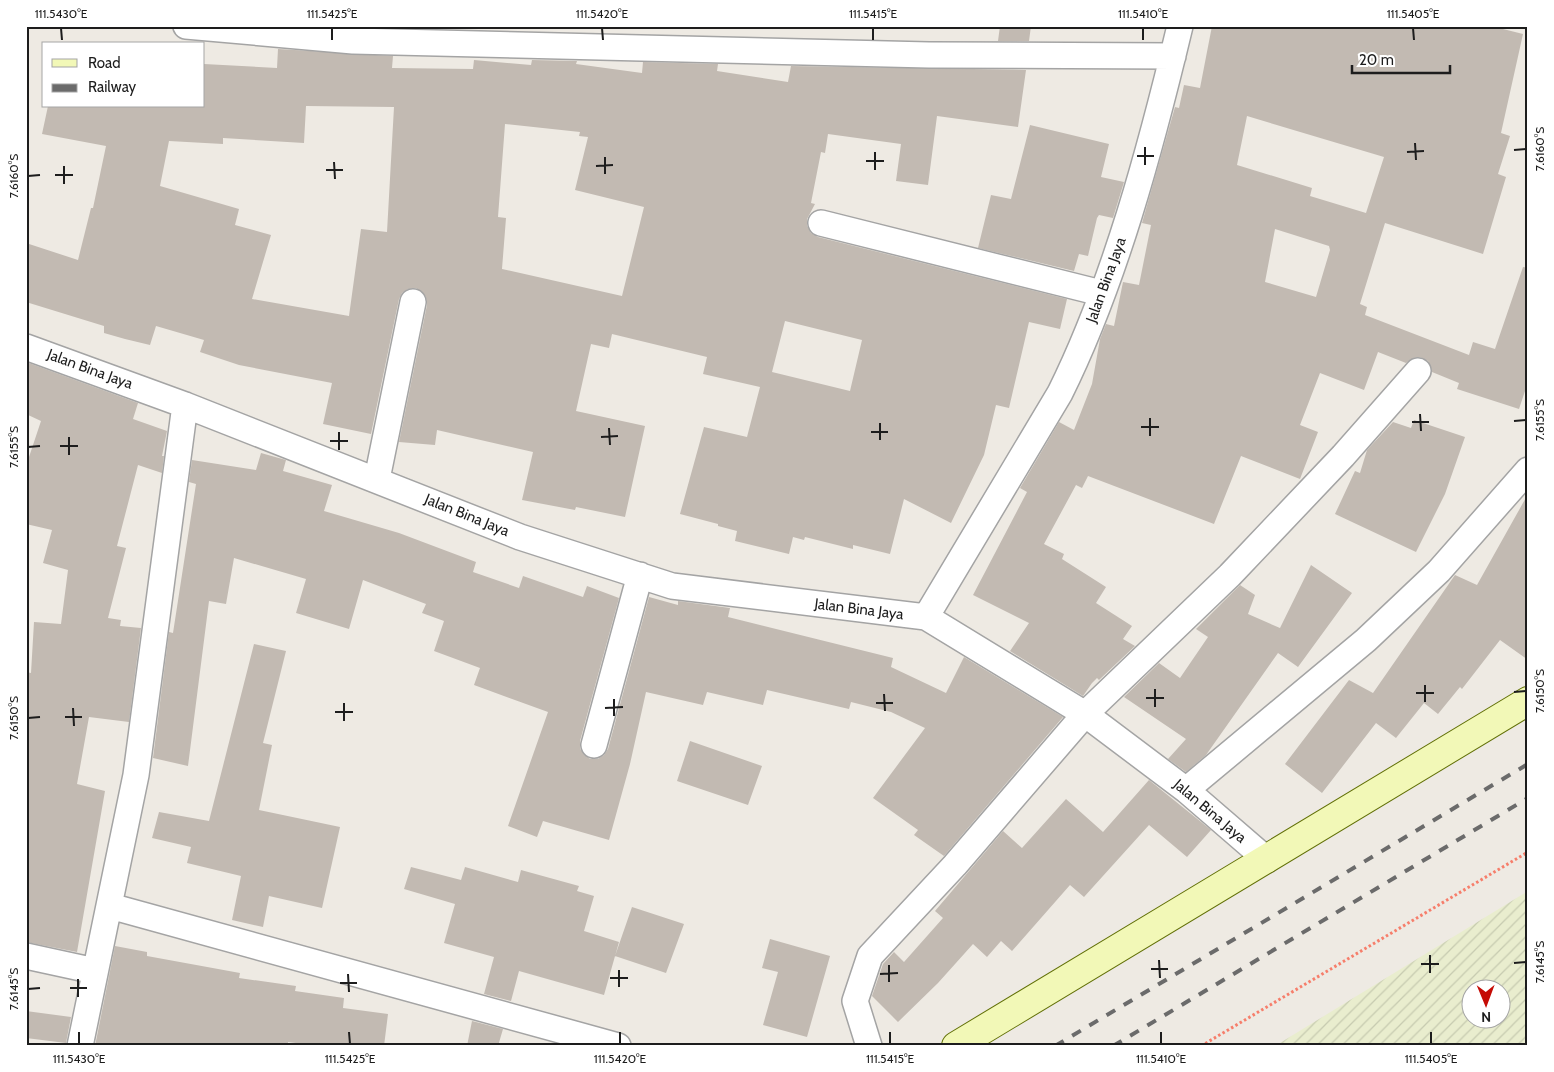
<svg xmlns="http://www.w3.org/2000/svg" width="1554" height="1072" viewBox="0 0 1554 1072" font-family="Cabin,sans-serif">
<defs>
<pattern id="farmland-furrows" width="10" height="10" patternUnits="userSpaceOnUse" patternTransform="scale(1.25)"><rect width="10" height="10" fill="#e9edce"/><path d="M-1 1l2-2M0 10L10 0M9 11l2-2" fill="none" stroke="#c7cbb0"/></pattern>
</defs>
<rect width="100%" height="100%" fill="#eeeae3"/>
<path fill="url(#farmland-furrows)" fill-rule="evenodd" d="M1528 891V1046H1275ZM1472 990H1502V1020H1472Z"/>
<path fill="#c2bab2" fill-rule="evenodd" d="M1000 26H1031L1029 41H998Z
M1212 26H1491L1523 34 1501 133 1510 136 1498 174 1506 177 1483 254 1385 223 1360 304 1367 307 1365 315 1469 355 1473 342 1495 349 1523 267 1528 268V382L1519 409 1457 389 1459 383 1432 372 1428 361 1420 357 1413 358 1406 363 1378 352 1364 390 1320 373 1300 425 1318 432 1300 479 1241 456 1214 524 1088 476 1082 488 1076 485 1044 544 1064 554 1062 559 1106 587 1096 603 1132 626 1123 639 1135 646 1099 680 1097 678 1092 683 1083 696 1010 651 1029 623 973 595 1027 492 1020 488 1059 422 1074 430 1092 384 1100 339 1106 324 1114 326 1123 282 1139 285 1151 225 1142 223 1175 107 1179 108 1184 85 1200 88ZM1247 116 1384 157 1366 213 1310 196 1312 188 1237 165ZM1275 229 1329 246 1330 250 1316 297 1265 282Z
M278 49 393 56 392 68 473 69 474 60 531 65 532 60 577 61 576 64 642 73 643 62 718 64 717 71 788 82 791 66 1026 70 1018 127 937 116 928 185 896 181 901 144 828 134 825 153 821 152 811 203 815 204 807 219V226L811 233 818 237 1067 299 1060 329 1029 322 1009 408 996 405 984 455 951 523 904 499 890 554 853 545V549L805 537 804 540 793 537 789 554 735 541 737 531 718 526V524L680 514 704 427 747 437 760 387 703 374 707 357 612 334 609 348 591 344 576 411 645 426 625 517 576 507 575 510 522 500 533 452 437 430 435 445 399 442 427 305 426 297 416 288 408 289 402 293 399 299 371 434 323 424 332 383 239 365 200 352 204 340 156 326 150 345 125 339 104 333V326L26 302V243L78 260 91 208H93L106 146 42 134 48 106H204V64L277 68ZM306 106 394 107 387 232 361 229 349 316 252 299 271 235 235 225 239 209 160 186 169 141 223 144V138L304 143ZM505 124 580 132 579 136 588 137 575 190 644 207 622 296 502 269 506 218 498 217ZM785 321 862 340 850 391 772 372Z
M1030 125 1109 144 1101 177 1124 182 1113 218 1099 215 1097 218 1088 256 1079 254 1074 271 978 248 991 195 1011 199Z
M26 362 138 403 133 419 167 431 162 456H164L162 473 138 465 117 546 126 548 108 618 121 620 120 626 141 628 129 722 89 717 77 784 105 791 77 952 26 942V672L31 673 34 622 61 624 68 570 43 563 52 530 26 524V466L41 421 26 414Z
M1414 420 1465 437 1445 494 1416 552 1335 514 1355 471 1360 473 1367 450 1393 422 1411 428Z
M261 453 286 460 283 471 332 485 324 511 399 533 476 562 473 572 519 588 523 576 583 597 587 586 619 598 580 741V749L590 759H598L604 755 608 749 649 597 678 605V601L730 608 728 617 893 658 891 667 946 693 964 657 1063 717 944 856 914 835 918 830 873 798 925 728 891 712 851 702 849 709 767 690 763 705 707 692 703 705 646 692 630 764 609 840 543 821 537 837 508 826 548 712 474 685 480 668 434 651 444 621 422 613 426 604 363 580 349 629 296 613 306 579 234 558 226 604 209 601 188 766 153 758 169 632 173 633 196 484 189 482 192 460 256 470Z
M1528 494V660L1500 640 1462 689 1460 687 1438 714 1424 703 1396 738 1376 723 1322 793 1285 764 1349 680 1373 693 1455 575 1477 585Z
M1311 565 1352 593 1298 667 1278 653 1206 755 1186 772 1168 759 1186 739 1124 697 1159 663 1180 678 1208 637 1196 629 1240 585 1255 595 1248 614 1280 628Z
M254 644 286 651 263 743 272 745 259 810 340 827 322 908 269 896 263 927 232 920 241 876 187 863 191 847 152 838 159 812 209 821Z
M690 741 762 766 748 805 677 781Z
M1149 780 1211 830 1187 857 1149 825 1084 897 1070 885 1012 951 1001 941 987 957 973 944 938 983 898 1022 872 996 883 964 894 952 904 962 943 918 935 911 1003 831 1022 848 1066 799 1103 832Z
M411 867 461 880 465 867 518 882 521 870 579 886 577 891 594 896 584 931 619 942 604 995 519 971 511 1001 484 994 494 957 444 943 455 904 404 889Z
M632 907 684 924 666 973 615 956Z
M770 939 830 956 807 1037 763 1025 778 972 762 968Z
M115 946 147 952V956L240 973 239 978 296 986 295 991 344 998 343 1008 388 1014 384 1046H319L288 1042V1046H95Z
M26 1011 71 1017 66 1043 26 1038Z
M472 1021 503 1029 498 1046H467Z"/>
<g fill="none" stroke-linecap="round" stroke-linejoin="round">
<defs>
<path id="minor" d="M186 26 353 41 929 55 1173 56
M821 223 1101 293
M26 347 185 405 520 537 672 586 926 617 1085 714 1186 790 1267 860
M377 479 413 302
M926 617 1060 393C1115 282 1151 147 1180 26
M594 745 640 575
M1186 790 1366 640 1439 571 1528 470
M110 906 618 1046
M26 956 95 971
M80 1046 136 775 185 405
M869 1046 855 1001 870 956 955 865 1085 714 1230 575 1343 456 1418 371"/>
<path id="secondary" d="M956 1046 1528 701"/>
</defs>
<use href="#minor" stroke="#a4a4a4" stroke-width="28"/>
<use href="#secondary" stroke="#627007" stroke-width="30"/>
<path stroke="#f67e6b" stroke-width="3" stroke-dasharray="2.5 2.5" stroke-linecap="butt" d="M1201 1046 1528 852"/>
<use href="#minor" stroke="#fff" stroke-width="25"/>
<use href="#secondary" stroke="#f2f8b7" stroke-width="28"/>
<path stroke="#6b6b6b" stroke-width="4" stroke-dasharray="10 10" stroke-linecap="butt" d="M1055 1046 1528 764
M1113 1046 1528 798"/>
</g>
<path fill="none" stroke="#1d1d1d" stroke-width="2" d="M61 28 62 40M332 28V40M602 28 603 40M873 28V40M1143 28V40M1413 28 1414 40M1415 143 1416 160M1145 147V165M1514 150 1526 149M875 152V170M1407 152 1424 151M1137 156H1154M605 157V174M866 161H884M334 162 335 179M64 166V184M596 166 613 165M326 170H343M55 175H73M28 176 40 175M1420 414 1421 431M1150 418V436M1514 421 1526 420M1412 422H1429M880 423V440M1141 427H1159M609 428 610 445M339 432V450M871 432H888M69 437V455M601 437 618 436M330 441H348M60 446H78M28 447 40 446M1425 685V702M1155 689V707M1514 692 1526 691M1416 693H1434M884 694 885 711M1146 698H1164M614 699V716M344 703V721M876 703H893M73 708 74 726M605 708 623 707M335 712H353M65 717H82M28 718 40 717M1430 955V973M1159 960 1160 978M1514 963 1526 962M1421 964H1439M889 965V982M1151 969H1168M619 970V987M348 974 349 992M880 974 898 973M610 978H628M78 979V997M340 983H357M70 988H87M28 989 40 988M79 1032V1044M349 1032 350 1044M620 1032V1044M890 1032V1044M1161 1032V1044M1431 1032V1044"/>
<g text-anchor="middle" stroke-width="4.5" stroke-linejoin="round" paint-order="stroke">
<g font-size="15" fill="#1d1d1d" stroke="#fff">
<text transform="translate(1106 280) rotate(-70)" y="5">Jalan Bina Jaya</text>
<text transform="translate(90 369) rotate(20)" y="5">Jalan Bina Jaya</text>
<text transform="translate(467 515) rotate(22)" y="5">Jalan Bina Jaya</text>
<text transform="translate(859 609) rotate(7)" y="5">Jalan Bina Jaya</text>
<text transform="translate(1210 811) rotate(40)" y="5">Jalan Bina Jaya</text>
</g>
</g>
<rect width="1554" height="1072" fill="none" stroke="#ffffff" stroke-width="55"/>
<rect x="42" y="42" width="162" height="65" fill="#ffffff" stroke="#a5a5a5"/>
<rect x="52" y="59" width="25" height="8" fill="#f2f8b7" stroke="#a5a5a5"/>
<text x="88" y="68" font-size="15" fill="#1d1d1d">Road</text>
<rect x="52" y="84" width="25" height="8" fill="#6b6b6b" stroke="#a5a5a5"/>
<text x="88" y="92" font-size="15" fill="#1d1d1d">Railway</text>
<g transform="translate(1486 1004) rotate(179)"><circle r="24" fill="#ffffff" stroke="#a5a5a5"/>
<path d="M0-4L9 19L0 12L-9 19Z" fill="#c50b05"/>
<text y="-8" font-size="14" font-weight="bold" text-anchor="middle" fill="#1d1d1d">N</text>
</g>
<path d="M1352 65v8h98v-8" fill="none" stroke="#1d1d1d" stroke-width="2.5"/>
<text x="1359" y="65" font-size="15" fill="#1d1d1d" stroke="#ffffff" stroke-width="4" paint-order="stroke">20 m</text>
<rect x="28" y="28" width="1498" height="1016" fill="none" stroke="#1d1d1d" stroke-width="2"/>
<g font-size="12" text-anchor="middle" fill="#1d1d1d">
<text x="61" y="18">111.5430°E</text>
<text x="332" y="18">111.5425°E</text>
<text x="602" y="18">111.5420°E</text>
<text x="873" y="18">111.5415°E</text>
<text x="1143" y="18">111.5410°E</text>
<text x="1413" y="18">111.5405°E</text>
<text transform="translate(1540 149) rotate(-90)" y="4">7.6160°S</text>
<text transform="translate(14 176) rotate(-90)" y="4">7.6160°S</text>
<text transform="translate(1540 420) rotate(-90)" y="4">7.6155°S</text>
<text transform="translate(14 447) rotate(-90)" y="4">7.6155°S</text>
<text transform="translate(1540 691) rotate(-90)" y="4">7.6150°S</text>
<text transform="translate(14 718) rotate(-90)" y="4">7.6150°S</text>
<text transform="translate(1540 962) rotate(-90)" y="4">7.6145°S</text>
<text transform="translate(14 989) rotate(-90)" y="4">7.6145°S</text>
<text x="79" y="1063">111.5430°E</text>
<text x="350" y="1063">111.5425°E</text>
<text x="620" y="1063">111.5420°E</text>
<text x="890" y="1063">111.5415°E</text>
<text x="1161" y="1063">111.5410°E</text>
<text x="1431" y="1063">111.5405°E</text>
</g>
</svg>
